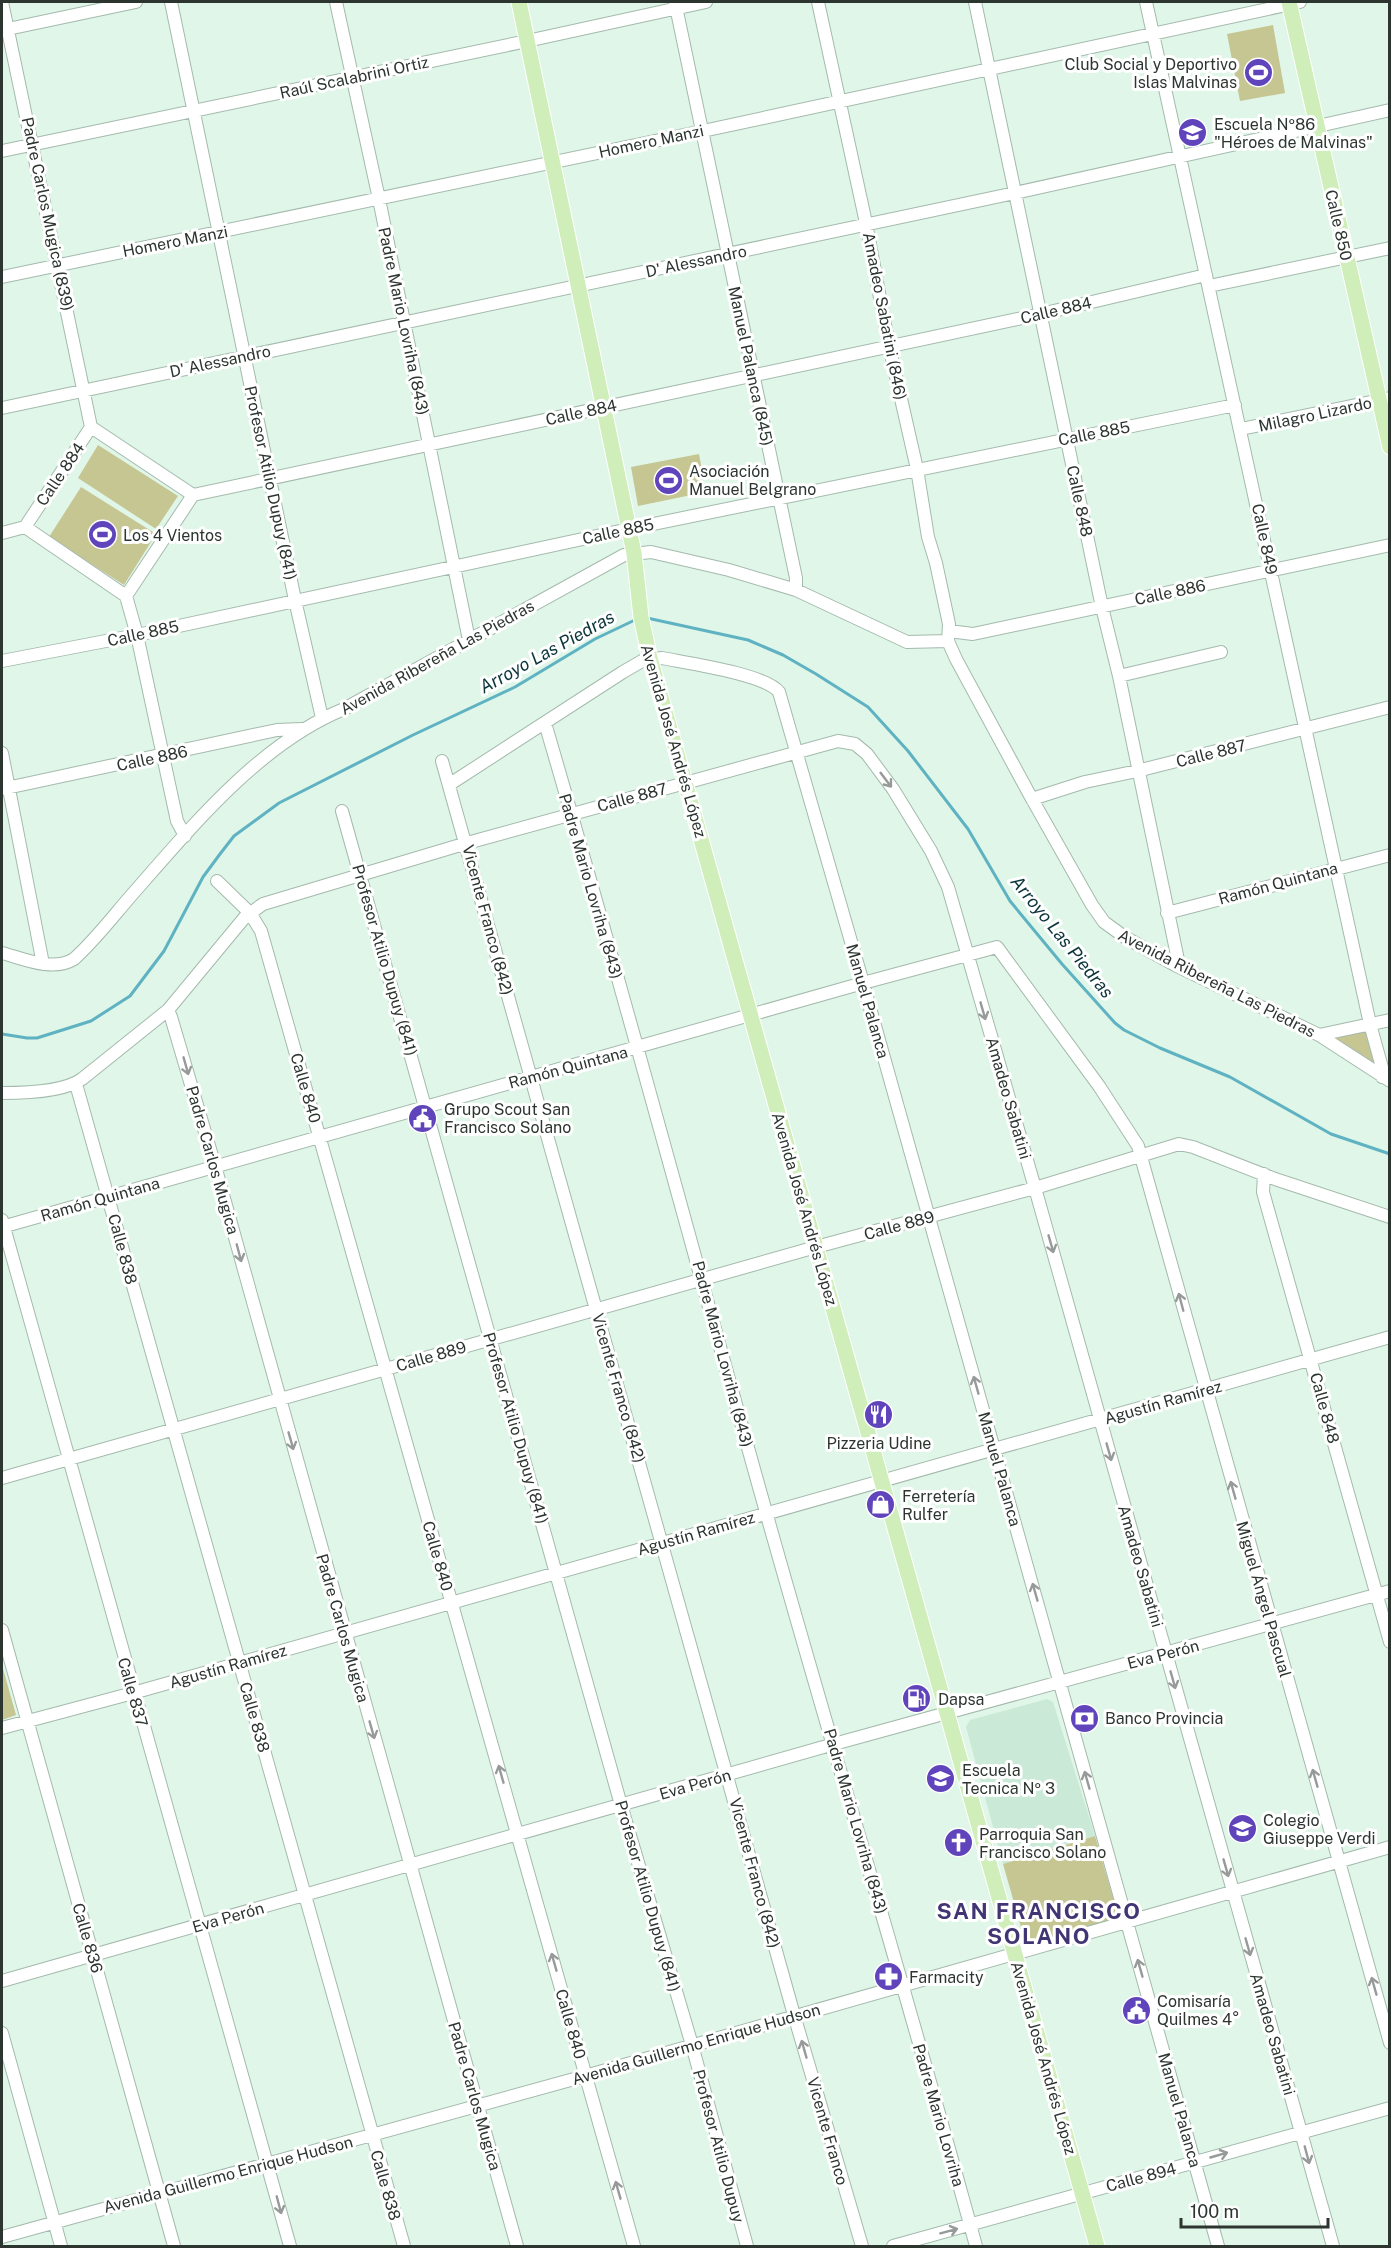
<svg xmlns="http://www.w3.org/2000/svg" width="1391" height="2248" viewBox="0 0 1391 2248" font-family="'Public Sans',sans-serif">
<rect width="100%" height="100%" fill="#dff6e8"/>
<path fill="#cbe9d7" d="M1047 1699 1053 1702 1095 1836 1003 1864 966 1727 970 1720Z"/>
<path fill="#c6c693" d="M1273 25 1285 93 1240 101 1227 34Z
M98 445 178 496 156 529 78 478Z
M699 454 706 492 638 506 631 467Z
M81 487 156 534 124 585 49 537Z
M1366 1029 1374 1064 1329 1037Z
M2 1665 16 1715 2 1720Z
M1095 1836 1119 1918 1026 1945 1003 1864Z"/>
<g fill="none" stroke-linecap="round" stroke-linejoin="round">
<path stroke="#5fb2c1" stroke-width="3" d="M647 618 748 640 783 655 816 674 868 707 908 751 968 829 1010 901 1062 964 1115 1023 1124 1030 1160 1048 1230 1077 1331 1134 1390 1154
M2 1034 27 1038H37L91 1021 130 996 164 951 203 877 220 854 234 836 279 803 413 735 515 687 595 639 637 619"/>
<defs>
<path id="minor" d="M2 2 91 427
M171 2 295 600 322 718
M336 2 379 199 469 640
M675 2 796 578V590
M818 2 866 223 889 346 917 469 928 537 936 563 949 624 948 641 956 659 1032 799 1092 905 1104 922 1126 938 1177 966 1319 1035 1390 1081
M975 2 1102 607 1119 676 1178 960 1177 966
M1146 2 1370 1024 1383 1071 1382 1077
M3 30 136 2
M2 151 527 41 706 2
M2 277 703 131 1300 2
M1209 286 1390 248
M2 408 1015 193 1390 110
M1241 429 1390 398
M25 527 91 427 193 495 1041 314 1206 275
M2 533 25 527 126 596 193 495
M126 596 137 635 177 821 185 836
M949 631 973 634 1390 545
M2 661 137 635 629 529 1235 405
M1119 676 1221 652
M545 723C622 985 692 1249 766 1512 835 1757 909 2001 976 2246
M2 753 43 964
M442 761 794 2015 862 2246
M450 784 623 672 642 661 662 658C687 663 765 674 779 692L863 983 1218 2246
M2 789 277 730 302 729
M1032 799 1085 782 1137 771 1390 707
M342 811 621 1805 692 2045 747 2246
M217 881 250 913 261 931 634 2246
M1167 913 1390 855
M2 953C24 959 53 972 74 959 94 941 111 919 129 898 189 830 258 744 344 709L624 555 651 552 729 570 796 590 907 642 948 641
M168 1010 171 1017 215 1166 517 2246
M1319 1035 1390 1020
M76 1084 404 2246
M2 1093C23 1093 64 1092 82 1079L168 1010 245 917 263 904 467 843 838 741 855 744 867 754 893 789 931 851 948 887 1035 1188 1333 2246
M1264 1174 1263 1192 1390 1642
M2 1220 290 2246
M2 1227 863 983 997 947 1099 1086 1138 1146 1390 2043
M2 1478 816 1247 1035 1188 1179 1144 1193 1147 1275 1179 1390 1217
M2 1630 174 2246
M2 1728 133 1693 1390 1337
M2 1981 834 1744 1390 1591
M2 2033 61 2246
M2 2237 585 2076 1390 1847
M893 2246 1390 2108"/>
<path id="major" d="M519 2 634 553 641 617 650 658 1097 2246
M1289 2 1390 447"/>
</defs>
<use href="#minor" stroke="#a4baad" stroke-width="14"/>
<use href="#major" stroke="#fff" stroke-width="17"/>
<use href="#minor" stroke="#fff" stroke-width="12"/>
<use href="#major" stroke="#cfeeba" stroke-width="15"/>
</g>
<defs><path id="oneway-shaft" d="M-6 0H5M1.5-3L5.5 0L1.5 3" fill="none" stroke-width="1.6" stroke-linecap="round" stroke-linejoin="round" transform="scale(1.5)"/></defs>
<g stroke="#969a98">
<use href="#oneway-shaft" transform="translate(886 780) rotate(53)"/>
<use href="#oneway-shaft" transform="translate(983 1011) rotate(74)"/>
<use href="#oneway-shaft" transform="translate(186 1066) rotate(74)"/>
<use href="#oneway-shaft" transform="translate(1051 1244) rotate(74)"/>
<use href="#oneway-shaft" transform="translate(239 1253) rotate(75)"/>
<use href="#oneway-shaft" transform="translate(1181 1302) rotate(-105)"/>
<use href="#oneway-shaft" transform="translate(976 1385) rotate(-106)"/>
<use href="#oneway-shaft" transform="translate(291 1441) rotate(74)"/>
<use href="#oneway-shaft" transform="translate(1109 1452) rotate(74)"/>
<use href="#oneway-shaft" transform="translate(1233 1490) rotate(-106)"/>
<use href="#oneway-shaft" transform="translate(1035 1592) rotate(-106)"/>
<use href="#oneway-shaft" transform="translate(1173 1680) rotate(74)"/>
<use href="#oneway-shaft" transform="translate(372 1730) rotate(74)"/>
<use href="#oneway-shaft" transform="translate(501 1774) rotate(-106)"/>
<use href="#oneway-shaft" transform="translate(1315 1778) rotate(-106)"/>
<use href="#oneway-shaft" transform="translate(1087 1780) rotate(-106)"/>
<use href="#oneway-shaft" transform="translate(1226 1868) rotate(74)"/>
<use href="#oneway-shaft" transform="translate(1248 1947) rotate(74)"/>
<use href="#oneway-shaft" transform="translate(554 1962) rotate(-106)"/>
<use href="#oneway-shaft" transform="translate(1140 1968) rotate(-106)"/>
<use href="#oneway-shaft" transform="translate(1374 1986) rotate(-106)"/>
<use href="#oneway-shaft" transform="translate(804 2049) rotate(-106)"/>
<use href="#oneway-shaft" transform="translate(1219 2155) rotate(-16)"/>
<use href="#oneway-shaft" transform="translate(1307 2155) rotate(75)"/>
<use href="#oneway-shaft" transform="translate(618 2190) rotate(-106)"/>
<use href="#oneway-shaft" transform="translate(279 2205) rotate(75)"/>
<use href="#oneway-shaft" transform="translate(949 2231) rotate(-15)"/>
</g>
<defs>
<symbol id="stadium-disc" viewBox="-11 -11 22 22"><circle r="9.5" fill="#6044bc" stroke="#fff"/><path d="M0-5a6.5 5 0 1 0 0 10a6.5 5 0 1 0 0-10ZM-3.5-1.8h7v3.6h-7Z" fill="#fff"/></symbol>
<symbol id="school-disc" viewBox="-11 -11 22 22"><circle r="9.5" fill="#6044bc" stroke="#fff"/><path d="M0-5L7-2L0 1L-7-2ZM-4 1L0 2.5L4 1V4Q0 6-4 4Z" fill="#fff"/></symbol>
<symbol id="civic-disc" viewBox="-11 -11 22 22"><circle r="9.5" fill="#6044bc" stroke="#fff"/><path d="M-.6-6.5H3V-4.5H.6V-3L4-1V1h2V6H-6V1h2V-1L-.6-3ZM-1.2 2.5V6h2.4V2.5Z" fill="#fff"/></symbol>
<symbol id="restaurant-disc" viewBox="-11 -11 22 22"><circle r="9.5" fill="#6044bc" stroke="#fff"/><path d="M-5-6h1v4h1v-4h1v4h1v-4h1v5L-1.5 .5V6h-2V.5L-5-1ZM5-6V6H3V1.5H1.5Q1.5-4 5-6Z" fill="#fff"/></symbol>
<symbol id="shop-disc" viewBox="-11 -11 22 22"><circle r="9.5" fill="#6044bc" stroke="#fff"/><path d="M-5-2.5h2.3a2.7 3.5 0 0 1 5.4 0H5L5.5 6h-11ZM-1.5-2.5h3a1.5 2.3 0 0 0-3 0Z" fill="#fff"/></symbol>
<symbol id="fuel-disc" viewBox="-11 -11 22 22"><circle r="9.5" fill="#6044bc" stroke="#fff"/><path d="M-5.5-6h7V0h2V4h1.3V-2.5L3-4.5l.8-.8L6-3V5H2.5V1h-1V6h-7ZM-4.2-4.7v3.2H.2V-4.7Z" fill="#fff"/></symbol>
<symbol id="bank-disc" viewBox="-11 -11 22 22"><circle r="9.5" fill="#6044bc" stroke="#fff"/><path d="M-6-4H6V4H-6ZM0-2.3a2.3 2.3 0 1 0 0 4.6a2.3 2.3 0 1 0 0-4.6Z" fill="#fff"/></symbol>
<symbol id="church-disc" viewBox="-11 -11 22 22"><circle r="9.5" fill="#6044bc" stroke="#fff"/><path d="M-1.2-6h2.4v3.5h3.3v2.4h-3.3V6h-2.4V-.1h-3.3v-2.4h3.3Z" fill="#fff"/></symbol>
<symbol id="pharmacy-disc" viewBox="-11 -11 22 22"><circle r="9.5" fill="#6044bc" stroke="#fff"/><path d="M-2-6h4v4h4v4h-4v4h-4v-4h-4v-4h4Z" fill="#fff"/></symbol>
</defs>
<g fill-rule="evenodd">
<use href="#stadium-disc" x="1242" y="56" width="33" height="33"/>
<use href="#school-disc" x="1176" y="116" width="33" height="33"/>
<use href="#stadium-disc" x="652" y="464" width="33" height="33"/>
<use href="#stadium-disc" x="86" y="518" width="33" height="33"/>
<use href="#civic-disc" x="406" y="1102" width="33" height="33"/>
<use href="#restaurant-disc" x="862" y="1398" width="33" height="33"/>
<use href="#shop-disc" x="864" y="1488" width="33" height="33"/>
<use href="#fuel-disc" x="900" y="1682" width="33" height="33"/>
<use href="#bank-disc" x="1068" y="1702" width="33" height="33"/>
<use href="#school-disc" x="924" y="1762" width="33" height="33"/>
<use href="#school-disc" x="1226" y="1812" width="33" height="33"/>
<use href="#church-disc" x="942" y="1826" width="33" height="33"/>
<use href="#pharmacy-disc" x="872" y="1960" width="33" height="33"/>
<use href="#civic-disc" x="1120" y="1994" width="33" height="33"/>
</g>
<g text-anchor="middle" stroke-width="6" stroke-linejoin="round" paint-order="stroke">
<g font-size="16" fill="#2c3530" stroke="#fff" text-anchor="start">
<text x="1237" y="70" text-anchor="end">Club Social y Deportivo<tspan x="1237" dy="18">Islas Malvinas</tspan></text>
<text x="1214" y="130">Escuela Nº86<tspan x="1214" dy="18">"Héroes de Malvinas"</tspan></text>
<text x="689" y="477">Asociación<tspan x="689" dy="18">Manuel Belgrano</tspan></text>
<text x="123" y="541">Los 4 Vientos</text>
<text x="444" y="1115">Grupo Scout San<tspan x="444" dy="18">Francisco Solano</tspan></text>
<text x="879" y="1449" text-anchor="middle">Pizzeria Udine</text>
<text x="902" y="1502">Ferretería<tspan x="902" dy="18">Rulfer</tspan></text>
<text x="938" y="1705">Dapsa</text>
<text x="1105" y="1724">Banco Provincia</text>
<text x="962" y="1776">Escuela<tspan x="962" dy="18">Tecnica Nº 3</tspan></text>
<text x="1263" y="1826">Colegio<tspan x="1263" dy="18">Giuseppe Verdi</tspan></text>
<text x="979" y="1840">Parroquia San<tspan x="979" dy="18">Francisco Solano</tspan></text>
<text x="909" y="1983">Farmacity</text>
<text x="1157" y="2007">Comisaría<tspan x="1157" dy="18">Quilmes 4°</tspan></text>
</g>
<g font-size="16" fill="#2c3530" stroke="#fff">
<text transform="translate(354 77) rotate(-12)" y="6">Raúl Scalabrini Ortiz</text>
<text transform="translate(651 141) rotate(-12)" y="6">Homero Manzi</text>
<text transform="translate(48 214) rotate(78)" y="6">Padre Carlos Mugica (839)</text>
<text transform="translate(1339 225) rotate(77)" y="6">Calle 850</text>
<text transform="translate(175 241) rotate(-11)" y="6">Homero Manzi</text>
<text transform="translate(696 261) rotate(-12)" y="6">D' Alessandro</text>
<text transform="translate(1056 310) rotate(-13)" y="6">Calle 884</text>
<text transform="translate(885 316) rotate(79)" y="6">Amadeo Sabatini (846)</text>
<text transform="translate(404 321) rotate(78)" y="6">Padre Mario Lovriha (843)</text>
<text transform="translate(220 361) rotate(-12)" y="6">D' Alessandro</text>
<text transform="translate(751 366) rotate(78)" y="6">Manuel Palanca (845)</text>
<text transform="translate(581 412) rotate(-12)" y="6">Calle 884</text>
<text transform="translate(1315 414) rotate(-12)" y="6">Milagro Lizardo</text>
<text transform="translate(1094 433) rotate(-11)" y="6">Calle 885</text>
<text transform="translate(60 474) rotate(-56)" y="6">Calle 884</text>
<text transform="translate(271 483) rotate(78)" y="6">Profesor Atilio Dupuy (841)</text>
<text transform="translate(1080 501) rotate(78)" y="6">Calle 848</text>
<text transform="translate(618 531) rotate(-12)" y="6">Calle 885</text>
<text transform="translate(1265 539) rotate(78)" y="6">Calle 849</text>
<text transform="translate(1170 592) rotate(-12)" y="6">Calle 886</text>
<text transform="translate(143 633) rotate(-12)" y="6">Calle 885</text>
<text transform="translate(437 657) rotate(-29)" y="6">Avenida Ribereña Las Piedras</text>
<text transform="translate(674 741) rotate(74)" y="6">Avenida José Andrés López</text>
<text transform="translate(1211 753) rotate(-14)" y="6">Calle 887</text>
<text transform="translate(152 758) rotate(-12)" y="6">Calle 886</text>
<text transform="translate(632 797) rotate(-15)" y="6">Calle 887</text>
<text transform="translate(1278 883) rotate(-15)" y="6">Ramón Quintana</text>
<text transform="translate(591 886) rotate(74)" y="6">Padre Mario Lovriha (843)</text>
<text transform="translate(488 920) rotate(75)" y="6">Vicente Franco (842)</text>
<text transform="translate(385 960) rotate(74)" y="6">Profesor Atilio Dupuy (841)</text>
<text transform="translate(1217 983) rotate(27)" y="6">Avenida Ribereña Las Piedras</text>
<text transform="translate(868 1001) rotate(74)" y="6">Manuel Palanca</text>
<text transform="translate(568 1067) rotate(-15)" y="6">Ramón Quintana</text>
<text transform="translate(306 1088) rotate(74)" y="6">Calle 840</text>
<text transform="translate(1009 1098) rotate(74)" y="6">Amadeo Sabatini</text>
<text transform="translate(213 1160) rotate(74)" y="6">Padre Carlos Mugica</text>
<text transform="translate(100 1199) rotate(-16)" y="6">Ramón Quintana</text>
<text transform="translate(805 1209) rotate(74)" y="6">Avenida José Andrés López</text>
<text transform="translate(899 1225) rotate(-15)" y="6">Calle 889</text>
<text transform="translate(123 1249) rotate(75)" y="6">Calle 838</text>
<text transform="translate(723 1354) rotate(75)" y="6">Padre Mario Lovriha (843)</text>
<text transform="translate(431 1356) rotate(-16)" y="6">Calle 889</text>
<text transform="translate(619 1388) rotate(74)" y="6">Vicente Franco (842)</text>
<text transform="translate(1163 1402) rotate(-16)" y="6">Agustín Ramírez</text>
<text transform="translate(1325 1408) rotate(75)" y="6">Calle 848</text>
<text transform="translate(516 1428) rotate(74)" y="6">Profesor Atilio Dupuy (841)</text>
<text transform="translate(1000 1469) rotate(74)" y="6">Manuel Palanca</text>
<text transform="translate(696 1533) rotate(-16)" y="6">Agustín Ramírez</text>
<text transform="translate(438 1556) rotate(74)" y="6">Calle 840</text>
<text transform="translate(1141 1566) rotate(74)" y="6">Amadeo Sabatini</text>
<text transform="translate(1264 1599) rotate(74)" y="6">Miguel Ángel Pascual</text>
<text transform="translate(343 1628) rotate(74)" y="6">Padre Carlos Mugica</text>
<text transform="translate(1163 1654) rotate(-15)" y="6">Eva Perón</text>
<text transform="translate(228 1666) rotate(-16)" y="6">Agustín Ramírez</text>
<text transform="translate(133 1692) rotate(74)" y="6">Calle 837</text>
<text transform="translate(255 1717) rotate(74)" y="6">Calle 838</text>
<text transform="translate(695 1784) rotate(-16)" y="6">Eva Perón</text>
<text transform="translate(856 1821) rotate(74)" y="6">Padre Mario Lovriha (843)</text>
<text transform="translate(755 1873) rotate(75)" y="6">Vicente Franco (842)</text>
<text transform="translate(648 1896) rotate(74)" y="6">Profesor Atilio Dupuy (841)</text>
<text transform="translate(228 1917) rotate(-16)" y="6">Eva Perón</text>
<text transform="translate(88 1938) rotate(74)" y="6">Calle 836</text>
<text transform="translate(571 2024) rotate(74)" y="6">Calle 840</text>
<text transform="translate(1273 2034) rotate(74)" y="6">Amadeo Sabatini</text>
<text transform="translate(696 2044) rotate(-16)" y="6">Avenida Guillermo Enrique Hudson</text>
<text transform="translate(1044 2058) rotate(74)" y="6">Avenida José Andrés López</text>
<text transform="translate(475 2096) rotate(74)" y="6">Padre Carlos Mugica</text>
<text transform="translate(1180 2110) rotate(74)" y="6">Manuel Palanca</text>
<text transform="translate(939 2115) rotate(74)" y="6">Padre Mario Lovriha</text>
<text transform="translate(828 2131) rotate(74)" y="6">Vicente Franco</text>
<text transform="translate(719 2146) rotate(75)" y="6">Profesor Atilio Dupuy</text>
<text transform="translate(228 2174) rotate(-15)" y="6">Avenida Guillermo Enrique Hudson</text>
<text transform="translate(1141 2177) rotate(-15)" y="6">Calle 894</text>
<text transform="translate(386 2185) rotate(74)" y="6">Calle 838</text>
</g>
<g font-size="18" font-style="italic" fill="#0b343b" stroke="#fff">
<text transform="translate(547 652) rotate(-29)" y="6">Arroyo Las Piedras</text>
<text transform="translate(1062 937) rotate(51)" y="6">Arroyo Las Piedras</text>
</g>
<g font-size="22" font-weight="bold" letter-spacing="1.5" fill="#413673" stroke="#fff">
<text x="1039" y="1919">SAN FRANCISCO<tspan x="1039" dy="25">SOLANO</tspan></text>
</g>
</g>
<rect width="1391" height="2248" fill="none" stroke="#2c3530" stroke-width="6"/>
<path d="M1181 2218v9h147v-9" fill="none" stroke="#2c3530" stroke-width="3"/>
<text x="1190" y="2218" font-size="18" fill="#2c3530" stroke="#ffffff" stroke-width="4.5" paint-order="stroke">100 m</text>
</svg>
